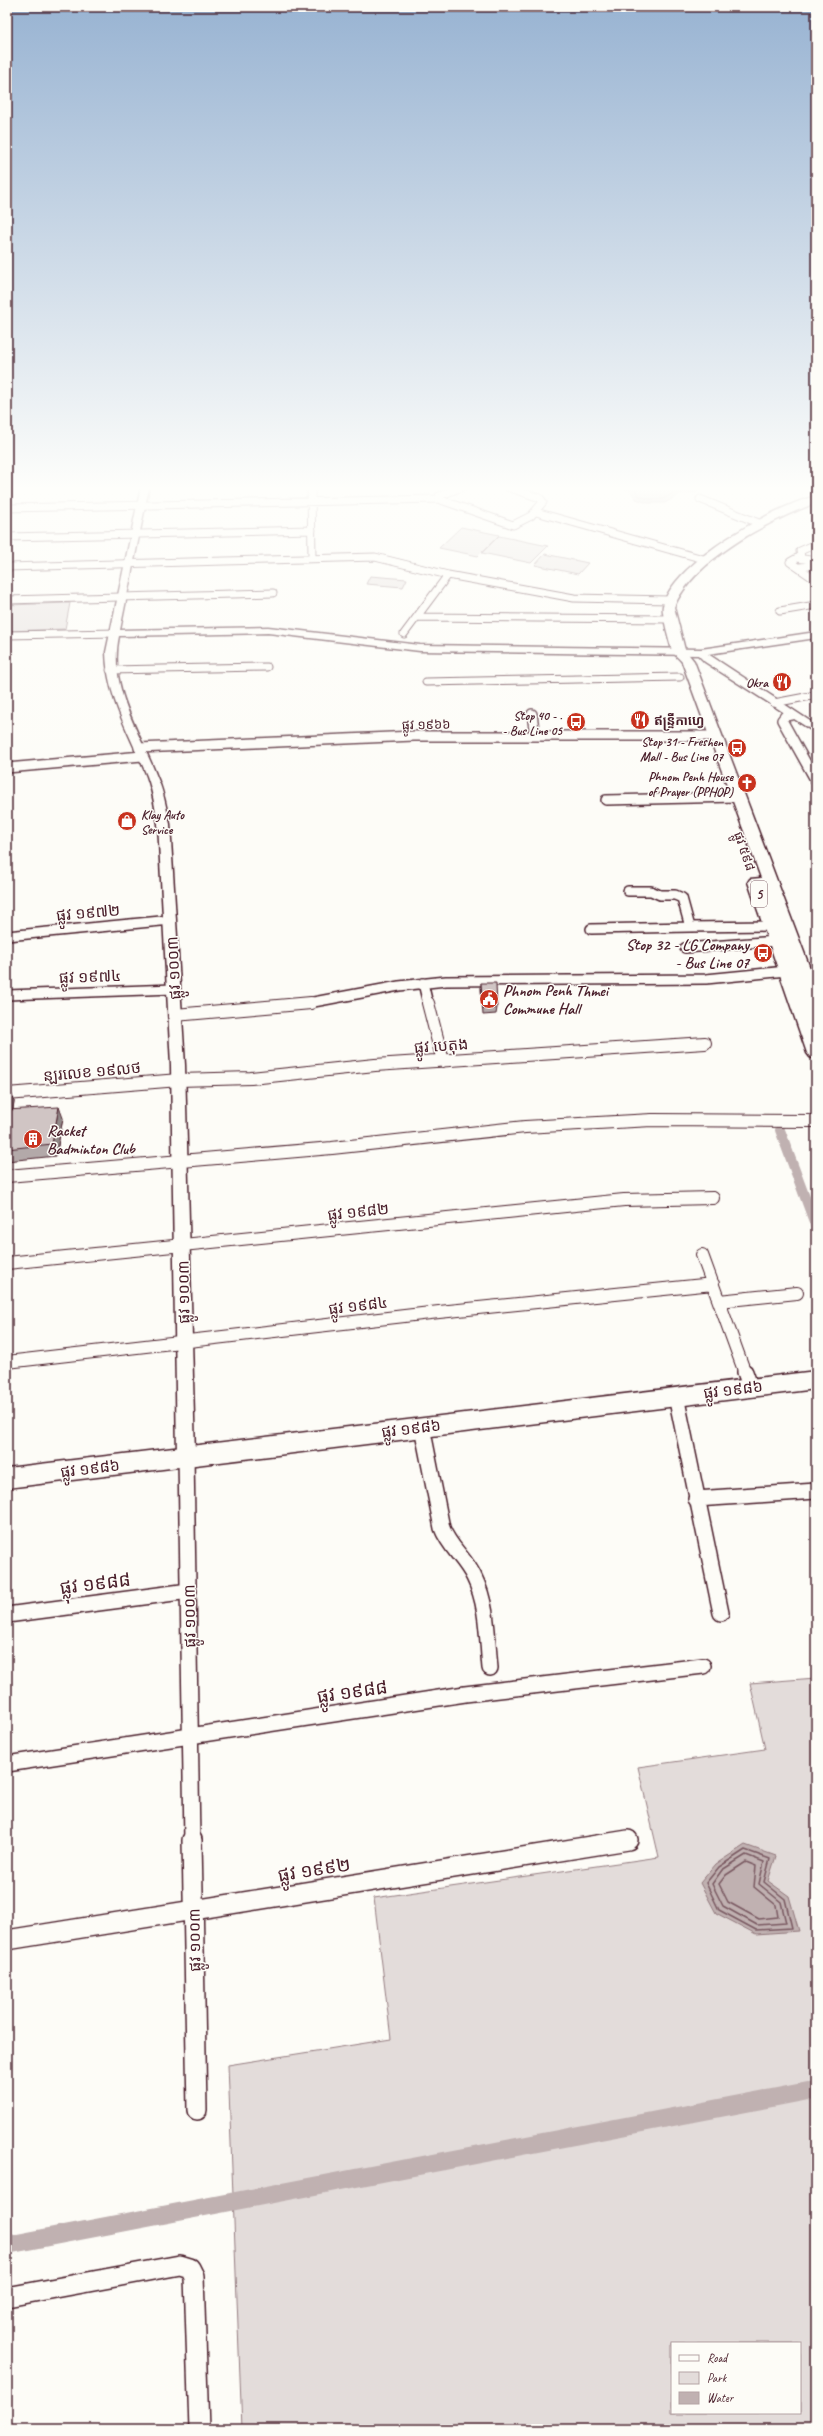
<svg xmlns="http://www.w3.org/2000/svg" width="823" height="2436" viewBox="0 0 823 2436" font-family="Caveat,'Noto Sans Khmer',sans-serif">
<rect width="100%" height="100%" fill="#fdfcf7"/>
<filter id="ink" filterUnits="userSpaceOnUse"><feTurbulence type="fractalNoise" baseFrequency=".025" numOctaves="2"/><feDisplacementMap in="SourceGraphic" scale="8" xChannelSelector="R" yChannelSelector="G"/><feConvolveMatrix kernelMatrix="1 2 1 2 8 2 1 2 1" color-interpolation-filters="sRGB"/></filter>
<g filter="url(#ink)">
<path fill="#e3dcda" stroke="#967e82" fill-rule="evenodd" d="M461 527 499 535 478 556 439 548Z
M499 536 548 546 531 563 482 553Z
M545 554 588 563 578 574 535 565Z
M370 576 407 579 403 587 366 584Z
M70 603 65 629 7 631V605Z
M816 1678V2429H242L228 2065 391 2039 374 1898 659 1857 638 1767 765 1749 750 1683ZM672 2343H800V2413H672Z"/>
<path fill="#c0b1b1" stroke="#91777b" d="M625 487H702L696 493H682L665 503H648L636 499 630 490 622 489Z
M745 1845 776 1856 768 1881 789 1896 799 1931 756 1934 716 1913 700 1883 716 1864Z"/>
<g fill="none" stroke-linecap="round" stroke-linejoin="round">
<path stroke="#795961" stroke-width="1" d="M633 487 639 496 649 499H663L680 489 696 487"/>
<path stroke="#795961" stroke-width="1.5" d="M745 1850 770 1859 764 1882 785 1899 792 1928 756 1930 719 1910 706 1883 719 1867Z
M746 1855 764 1862 759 1884 781 1902 786 1923 757 1925 723 1906 712 1884 722 1870Z
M746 1862 756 1866 754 1887 776 1905 778 1917 759 1919 728 1902 719 1884 726 1875Z"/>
<path stroke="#c0b1b1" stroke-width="10" d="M780 1130 816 1227"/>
<path stroke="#c0b1b1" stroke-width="18" d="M7 2245 808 2091 816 2092"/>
<defs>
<path id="minor-far4" d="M311 487 312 558
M438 499 439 496 462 487
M700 499 761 524
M7 508 438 499 513 525 531 516 543 502 540 498 507 487
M536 512 707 560
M7 537 312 530
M801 558 800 551 816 544
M7 567 375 557 448 575 574 598 669 600
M800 567 810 566 812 563 810 560 797 558 790 562 816 580
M7 600 273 593
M780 611 816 605
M417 617 670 619
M404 634 448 575
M7 635 117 633
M110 670 267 667
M426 682 680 677
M774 703 816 695"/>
<path id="minor-far3" d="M532 714 535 736
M792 715 785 716 782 720 816 781
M139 748 414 736H714
M7 768 142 756
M606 800 737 797
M628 891H651L660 895H675L682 898 690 927 770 926
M591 929 690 927
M7 936 171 920
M685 948 775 941
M423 983 428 1004
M7 995 174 989
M303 1004 399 986 446 981 706 979 786 971"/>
<path id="minor-far2" d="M428 1003 443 1061
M175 1015 311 1003
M7 1094 179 1080 251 1078 375 1065 705 1043
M7 1176 332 1148 525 1127 652 1120 816 1121
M702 1255 745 1373
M7 1263 624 1200 713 1198
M719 1301 797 1293
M7 1362 439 1312 713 1284"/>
<path id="minor-far1" d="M745 1372 750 1386
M676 1396 721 1613
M422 1427 442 1528C449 1547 466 1559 474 1577 488 1605 487 1638 490 1668
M186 1456 192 1841
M696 1499 816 1491
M7 1615 189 1591
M7 1764 465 1694 703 1666
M623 1841 628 1840"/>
<path id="minor" d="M192 1840 197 2110
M7 1940 628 1840
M7 2297 180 2265 190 2268 194 2276 199 2429"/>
<path id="tertiary" d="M141 487H149L120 630 268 627 420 645 701 649 816 632V638L708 654 816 725V733L705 662 698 655 420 651 268 633 119 636C108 688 139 730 157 777 164 792 166 808 170 824L185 1065 195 1456 192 1462 186 1464 180 1462 177 1456 171 1065 158 824C155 808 153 792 147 776 130 734 107 698 106 652Z"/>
<path id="secondary" d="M816 1371V1389L7 1488V1468Z"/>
<path id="primary" d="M816 496V503C770 520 694 559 674 607L685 650 694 661 816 984V1013L810 1011 816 1028V1059L810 1057 807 1053 748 882 750 879 761 878 682 662C679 658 674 655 672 650 670 643 661 612 663 606 673 562 775 506 816 496Z"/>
</defs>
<use href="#minor-far4" stroke="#4a1f2b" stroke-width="9"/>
<use href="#minor-far3" stroke="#4a1f2b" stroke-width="12"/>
<use href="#minor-far2" stroke="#4a1f2b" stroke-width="14"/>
<use href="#minor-far1" stroke="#4a1f2b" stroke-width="18"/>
<use href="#minor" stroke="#4a1f2b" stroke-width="22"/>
<use href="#tertiary" stroke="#4a1f2b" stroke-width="3"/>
<use href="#secondary" stroke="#4a1f2b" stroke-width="3"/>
<use href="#primary" stroke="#4a1f2b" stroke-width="3"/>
<use href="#minor-far4" stroke="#fdfcf7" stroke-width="7"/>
<use href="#minor-far3" stroke="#fdfcf7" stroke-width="9"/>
<use href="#minor-far2" stroke="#fdfcf7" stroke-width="12"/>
<use href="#minor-far1" stroke="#fdfcf7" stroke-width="15"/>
<use href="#minor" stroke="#fdfcf7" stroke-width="19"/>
<use href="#tertiary" fill="#fdfcf7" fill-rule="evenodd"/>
<use href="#secondary" fill="#fdfcf7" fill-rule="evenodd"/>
<use href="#primary" fill="#fdfcf7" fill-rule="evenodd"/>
</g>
<path fill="#b3a9a9" stroke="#4a1f2b" d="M481 983 497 1008 496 1014 483 1015 481 990Z
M7 1089 14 1101 13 1110 63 1118 56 1156 7 1161Z"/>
<path fill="#928a89" stroke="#4a1f2b" d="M10 1089 14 1101 11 1122 7 1112V1108Z
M59 1107 63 1118 56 1156 52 1144Z"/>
<path fill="#d0c5c4" stroke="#4a1f2b" d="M481 983H496L497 1008 483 1009Z
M7 1089H10L7 1108Z
M59 1107 52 1144 7 1149V1110Z"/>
</g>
<linearGradient id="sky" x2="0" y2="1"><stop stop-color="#98b3d2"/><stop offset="0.59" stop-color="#fefefb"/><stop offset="1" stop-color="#fefefb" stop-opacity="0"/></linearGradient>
<rect width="823" height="828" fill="url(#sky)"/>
<defs>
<symbol id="restaurant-disc" viewBox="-11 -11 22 22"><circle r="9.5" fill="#c8321e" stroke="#fdfcf7"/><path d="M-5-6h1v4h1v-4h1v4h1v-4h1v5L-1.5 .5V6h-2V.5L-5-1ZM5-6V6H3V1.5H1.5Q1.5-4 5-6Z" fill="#fff"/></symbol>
<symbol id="bus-disc" viewBox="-11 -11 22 22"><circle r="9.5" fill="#c8321e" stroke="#fdfcf7"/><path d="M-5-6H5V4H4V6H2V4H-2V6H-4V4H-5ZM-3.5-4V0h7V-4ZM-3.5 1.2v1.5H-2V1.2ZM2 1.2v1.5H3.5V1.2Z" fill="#fff"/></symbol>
<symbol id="church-disc" viewBox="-11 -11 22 22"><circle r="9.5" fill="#c8321e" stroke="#fdfcf7"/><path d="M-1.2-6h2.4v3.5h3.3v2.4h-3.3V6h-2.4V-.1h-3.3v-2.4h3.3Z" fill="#fff"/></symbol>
<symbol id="shop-disc" viewBox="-11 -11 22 22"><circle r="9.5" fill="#c8321e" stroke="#fdfcf7"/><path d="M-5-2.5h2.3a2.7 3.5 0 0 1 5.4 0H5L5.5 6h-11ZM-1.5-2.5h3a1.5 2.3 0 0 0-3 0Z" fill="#fff"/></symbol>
<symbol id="civic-disc" viewBox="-11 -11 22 22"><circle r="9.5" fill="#c8321e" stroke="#fdfcf7"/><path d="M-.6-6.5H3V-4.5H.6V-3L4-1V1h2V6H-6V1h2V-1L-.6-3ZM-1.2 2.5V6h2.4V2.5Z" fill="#fff"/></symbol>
<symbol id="building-disc" viewBox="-11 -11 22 22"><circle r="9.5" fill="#c8321e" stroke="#fdfcf7"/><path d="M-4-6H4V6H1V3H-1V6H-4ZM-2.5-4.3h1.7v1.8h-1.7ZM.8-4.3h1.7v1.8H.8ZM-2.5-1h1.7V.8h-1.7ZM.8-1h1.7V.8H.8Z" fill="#fff"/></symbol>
</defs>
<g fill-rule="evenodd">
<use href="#restaurant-disc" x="771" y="671" width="22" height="22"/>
<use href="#restaurant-disc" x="629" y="709" width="22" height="22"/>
<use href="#bus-disc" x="565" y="711" width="22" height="22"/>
<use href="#bus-disc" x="726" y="737" width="22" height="22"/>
<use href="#church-disc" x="736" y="772" width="22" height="22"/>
<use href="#shop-disc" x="116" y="810" width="22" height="22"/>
<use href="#bus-disc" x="752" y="942" width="22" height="22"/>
<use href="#civic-disc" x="478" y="988" width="22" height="22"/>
<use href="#building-disc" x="22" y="1128" width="22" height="22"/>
</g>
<g text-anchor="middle" stroke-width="3" stroke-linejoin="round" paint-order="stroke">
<g font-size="13" font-weight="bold" fill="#4a1f2b" stroke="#fdfcf7" text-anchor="end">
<text x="768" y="687">Okra</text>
<text x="562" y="720">Stop 40 - .<tspan x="562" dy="15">- Bus Line 05</tspan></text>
<text x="654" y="725" text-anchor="start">ឥន្ទ្រីកាហ្វេ</text>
<text x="723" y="746">Stop 31 - Freshen<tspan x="723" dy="15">Mall - Bus Line 07</tspan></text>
<text x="733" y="781">Phnom Penh House<tspan x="733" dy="15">of Prayer (PPHOP)</tspan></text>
<text x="141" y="819" text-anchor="start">Klay Auto<tspan x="141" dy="15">Service</tspan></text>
</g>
<g font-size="13" fill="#4a1f2b" stroke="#fdfcf7">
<text transform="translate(426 724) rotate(-1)" y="5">ផ្លូវ ១៩៦៦</text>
<text transform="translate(745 851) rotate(71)" y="5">ផ្លូវ ៥៩៨</text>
</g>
<rect fill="#fdfcf7" stroke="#806168" stroke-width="1" x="751" y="881" width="16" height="26" rx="3"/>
<g font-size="15" font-weight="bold" fill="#4a1f2b">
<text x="759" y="899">5</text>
</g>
<g font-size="16" fill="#4a1f2b" stroke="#fdfcf7">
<text transform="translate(88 912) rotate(-5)" y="6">ផ្លូវ ១៩៧២</text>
<text transform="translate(173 968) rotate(-93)" y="6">ផ្លូវ ១០០៣</text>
<text transform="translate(90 976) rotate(-2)" y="6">ផ្លូវ ១៩៧៤</text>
<text transform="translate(441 1045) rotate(-4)" y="6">ផ្លូវ បេតុង</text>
<text transform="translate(92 1071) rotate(-5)" y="6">ន្ឡរលេខ ១៩លថ</text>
<text transform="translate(358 1211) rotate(-6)" y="6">ផ្លូវ ១៩៨២</text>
<text transform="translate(183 1292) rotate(-91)" y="6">ផ្លូវ ១០០៣</text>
<text transform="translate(358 1305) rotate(-7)" y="6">ផ្លូវ ១៩៨៤</text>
<text transform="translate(733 1389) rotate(-7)" y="6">ផ្លូវ ១៩៨៦</text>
<text transform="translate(411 1428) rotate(-7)" y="6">ផ្លូវ ១៩៨៦</text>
<text transform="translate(90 1468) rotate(-7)" y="6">ផ្លូវ ១៩៨៦</text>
<text transform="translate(189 1616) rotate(-91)" y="6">ផ្លូវ ១០០៣</text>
<text transform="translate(194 1940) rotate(-91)" y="6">ផ្លូវ ១០០៣</text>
</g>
<g font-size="16" font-weight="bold" fill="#4a1f2b" stroke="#fdfcf7" text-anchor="start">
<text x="749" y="950" text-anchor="end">Stop 32 - LG Company<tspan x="749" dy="18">- Bus Line 07</tspan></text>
<text x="503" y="996">Phnom Penh Thmei<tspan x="503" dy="18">Commune Hall</tspan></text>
<text x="47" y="1136">Racket<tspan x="47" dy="18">Badminton Club</tspan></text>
</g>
<g font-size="19" fill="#4a1f2b" stroke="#fdfcf7">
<text transform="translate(95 1583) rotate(-7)" y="7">ផ្លុវ ១៩៨៨</text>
<text transform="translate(352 1691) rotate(-8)" y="7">ផ្លូវ ១៩៨៨</text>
<text transform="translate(314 1869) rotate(-9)" y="7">ផ្លូវ ១៩៩២</text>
</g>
</g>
<rect width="823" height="2436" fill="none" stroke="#fdfcf7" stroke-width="24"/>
<rect x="12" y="12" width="799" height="2412" fill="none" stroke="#4a1f2b" stroke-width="1.5" filter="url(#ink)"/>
<rect x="671" y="2342" width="130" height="72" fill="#fdfcf7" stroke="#b5a4a5"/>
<rect x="679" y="2355" width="20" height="6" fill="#fdfcf7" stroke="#b5a4a5"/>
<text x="707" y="2362" font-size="12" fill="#4a1f2b">Road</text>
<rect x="679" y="2372" width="20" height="12" fill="#e3dcda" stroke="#b5a4a5"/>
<text x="707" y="2382" font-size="12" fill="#4a1f2b">Park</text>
<rect x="679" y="2392" width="20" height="12" fill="#c0b1b1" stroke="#b5a4a5"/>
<text x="707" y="2402" font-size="12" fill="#4a1f2b">Water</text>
</svg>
